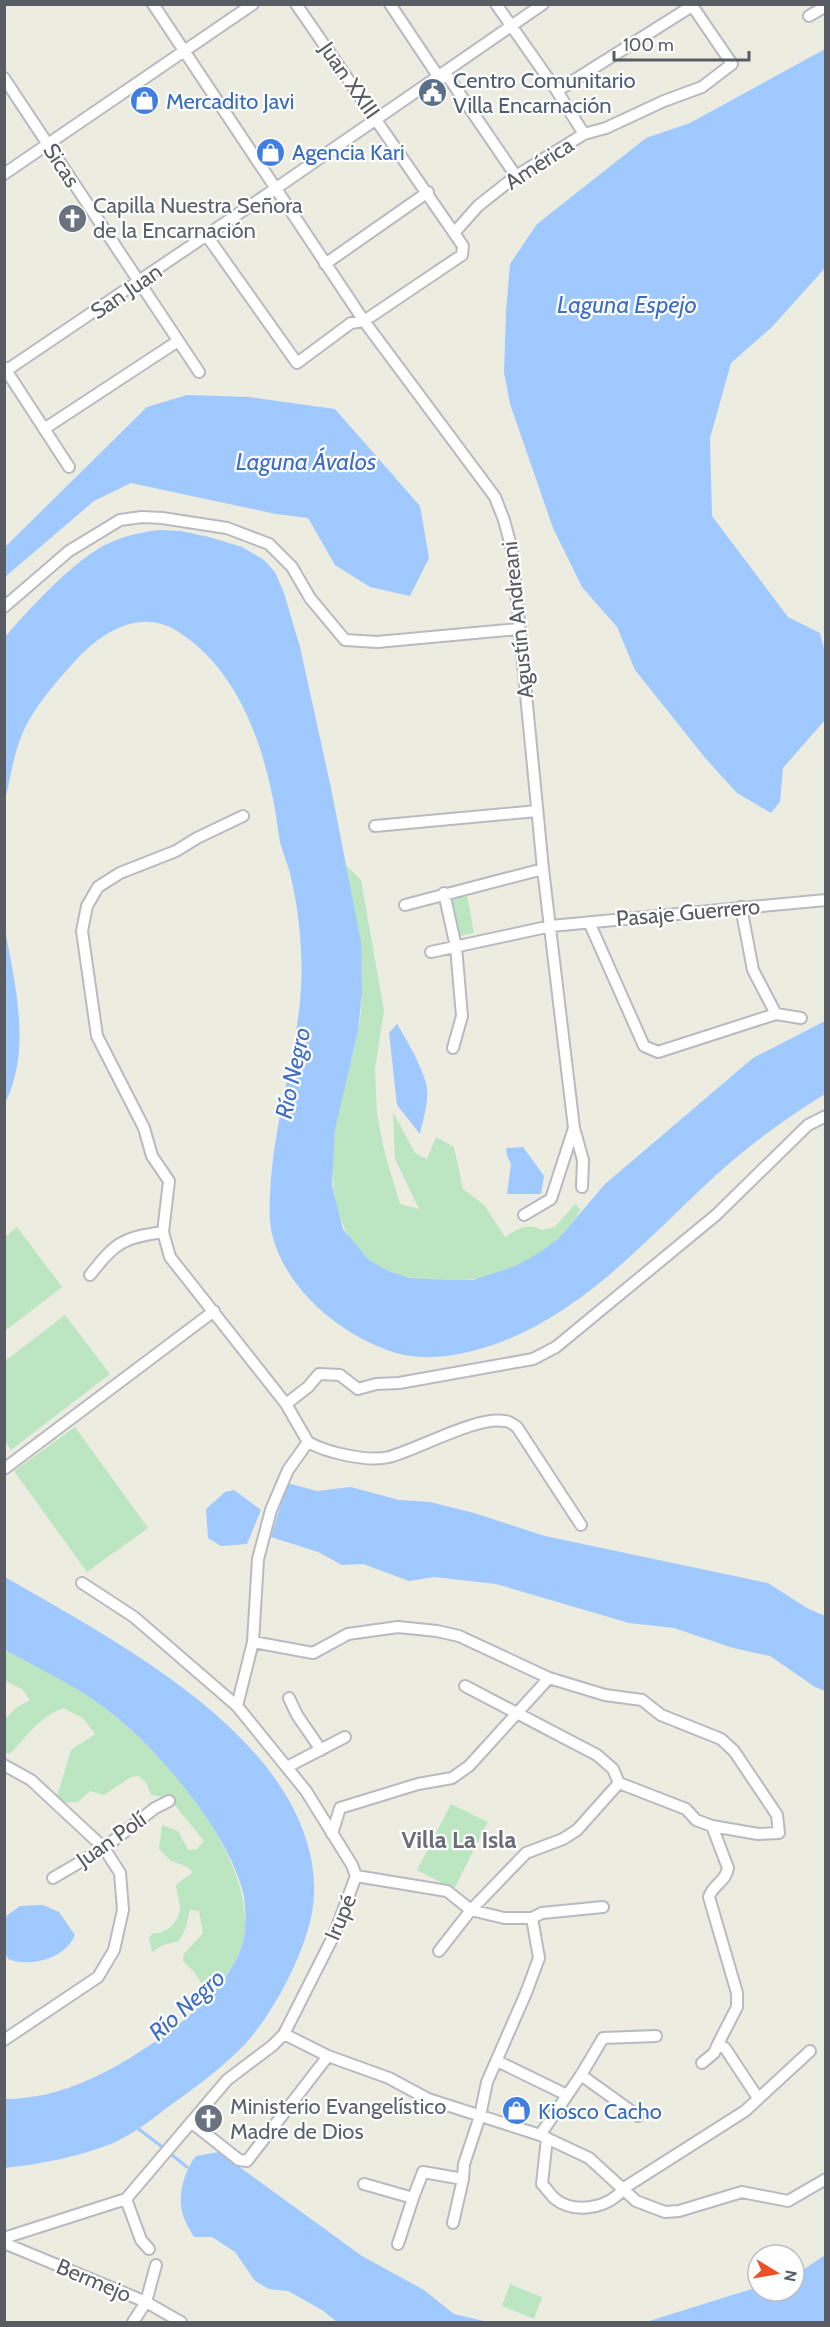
<svg xmlns="http://www.w3.org/2000/svg" width="830" height="2327" viewBox="0 0 830 2327" font-family="Cabin,sans-serif">
<rect width="100%" height="100%" fill="#edece1"/>
<path fill="#bce6c2" d="M346 865 361 880 384 1011 375 1068 377 1114 385 1154 400 1204 419 1209 395 1159 393 1112 415 1153 427 1159 436 1137 454 1147 463 1189 484 1205 505 1237C517 1229 528 1222 542 1230L555 1227 575 1204 581 1210C574 1219 567 1230 559 1238 529 1268 483 1283 442 1280 424 1279 405 1279 388 1271 333 1247 328 1182 335 1129 339 1096 352 1065 358 1032 368 975 357 921 346 865Z
M467 895 474 933 456 937 449 898Z
M17 1227 62 1287 5 1331V1237Z
M65 1315 110 1374 11 1450 5 1441V1361Z
M75 1427 148 1528 87 1572 14 1471Z
M5 1650C39 1669 76 1685 107 1710 166 1755 256 1858 244 1937 240 1961 225 1978 209 1995L194 1972 183 1961 184 1954 203 1933 199 1911 190 1910 185 1930 179 1941 163 1945 152 1952 149 1938 153 1933C165 1935 179 1922 180 1909 181 1905 176 1891 176 1885L193 1872 187 1867 170 1860 159 1849 162 1825 178 1831 188 1850 197 1849 204 1841 169 1798 151 1795 147 1784 139 1776 131 1777 104 1795 90 1791 78 1802 55 1803 71 1750 95 1734 83 1718 63 1708C37 1719 29 1734 10 1754L5 1752V1719L16 1708 30 1700 22 1689 5 1681Z
M451 1804 488 1822 454 1889 417 1870Z
M510 2284 542 2297 534 2319 502 2306Z"/>
<path fill="#9fc9ff" d="M825 49V268L772 327 731 363 710 438 712 516 788 617 820 633 825 653V720L783 768 780 802 771 813 737 793 706 759 635 670 617 627 582 587 553 528 510 404 504 372 506 311 510 264 537 224 646 138 690 123Z
M187 395 249 397 335 409 420 506 429 558 410 596 370 587 335 565 308 518 276 514 131 483 94 501 5 577V547L147 407Z
M160 530 181 531 209 537 242 547 264 560 275 572 284 593 300 647 331 788 361 942 362 991 358 1032 335 1129 332 1185 343 1229 369 1260 388 1271 410 1278 447 1280H473L516 1266 539 1253 559 1238 605 1184 753 1058 825 1021V1094C786 1118 749 1145 715 1176 640 1245 571 1328 468 1352 447 1357 425 1359 404 1355 347 1341 286 1292 272 1234 268 1215 270 1197 271 1178 276 1118 294 1061 300 1002 304 959 300 915 290 873 287 863 283 853 280 842 277 826 276 810 272 794 259 732 233 666 177 631 141 608 102 632 77 659 57 681 37 703 24 730 14 752 10 778 5 801V637C29 609 74 560 107 544 124 536 141 532 160 530Z
M5 929C15 985 32 1050 5 1103Z
M397 1024C407 1040 421 1065 426 1083 430 1099 423 1119 420 1134L397 1105 389 1033Z
M523 1147 544 1176 541 1194H507L511 1164 507 1156 506 1148Z
M287 1483 317 1491 351 1487 399 1500 430 1502 474 1513 545 1536 768 1583 807 1608 825 1616V1691L815 1687 770 1656 733 1648 674 1628 629 1623 496 1584 434 1577 409 1581 363 1564 342 1565 318 1552 271 1537Z
M234 1490 261 1510 247 1544 221 1546 208 1538 206 1509 225 1492Z
M5 1577C100 1632 224 1697 284 1792 303 1822 316 1860 314 1896 312 1941 276 2010 246 2043 224 2066 198 2086 172 2104 154 2118 132 2135 111 2144 77 2157 41 2164 5 2168V2099C65 2099 118 2068 166 2034 195 2013 238 1974 244 1937 246 1923 246 1905 243 1892 227 1830 157 1747 106 1709 75 1685 39 1669 5 1650Z
M43 1905 59 1912 75 1935C66 1958 31 1968 8 1959L5 1952V1917L20 1906Z
M219 2152 362 2256 424 2290 454 2314 488 2322H337L322 2310 288 2291 269 2289 255 2281 235 2252 212 2237H194C190 2230 185 2222 183 2215 177 2196 184 2171 196 2156Z
M825 2255V2322H646L758 2287V2291H794V2276Z"/>
<g fill="none" stroke-linecap="round" stroke-linejoin="round">
<path stroke="#9fc9ff" stroke-width="3" d="M136 2127 161 2146
M172 2155 187 2167"/>
<defs>
<path id="minor" d="M153 4 364 321 495 497 504 520 512 550 543 869 574 1128 551 1199 524 1215
M390 4 438 76 449 78 516 176
M496 4 557 91 584 134
M809 16 826 6
M4 78 199 372
M557 91 692 6
M4 174 253 4
M454 233 478 206 516 176 584 134 606 128 664 101 702 87 732 64 691 4
M207 236 297 363 351 323 364 321 462 255 463 246 296 4
M325 264 428 192
M4 367 69 467
M4 372 275 189 543 4
M44 429 178 341
M4 607 69 551 120 520 142 517 162 518 227 528 269 544 292 567 310 598 345 640 377 642 519 629
M375 826 537 811
M444 893 456 947 462 1016 453 1048
M405 905 543 869
M741 907 753 970 776 1014
M589 922 644 1046 658 1052 776 1014 801 1018
M431 952 551 926 826 900
M574 1128 583 1160 582 1187
M90 1275C116 1242 122 1238 163 1232
M286 1404 308 1387 319 1374 340 1375 358 1389 376 1384 399 1383 533 1359 556 1347 716 1215 808 1125 826 1116
M308 1442C327 1453 368 1462 389 1457 419 1449 476 1416 505 1421 509 1421 514 1425 517 1427L581 1525
M4 1469 214 1311
M82 1583 134 1617 237 1706 306 1791 352 1865 356 1876 334 1935 284 2034 272 2046 227 2080 126 2199
M253 1642 313 1653 348 1634 398 1627 437 1631 459 1636 549 1678 605 1695 642 1700 661 1715 721 1739 734 1751 777 1815 779 1833 758 1834 712 1826 696 1820 686 1809 619 1783 613 1769 597 1755 465 1686
M289 1698 297 1715 321 1750
M237 1706 253 1642 258 1559 271 1510 288 1470 308 1442 286 1404 170 1257 163 1232 169 1181 152 1156 144 1128 97 1036 82 931 87 906 98 887 120 873 176 851 197 838 243 816
M4 1765 31 1780 104 1848 120 1873 123 1910 114 1950 98 1977 4 2040
M287 1767 345 1737
M332 1834 340 1808 418 1784 452 1778 469 1766 549 1678
M356 1876 447 1891 471 1910 504 1918H532L542 1913 603 1907
M53 1878 104 1848 155 1808 169 1801
M439 1951 471 1910 526 1853 563 1839 577 1830 619 1783
M284 2034 328 2056 389 2078 428 2099 540 2135 589 2158 636 2201 665 2212 679 2211 742 2192 788 2201 826 2179
M718 2044 725 2048 758 2098
M497 2061 567 2095
M702 2063 714 2053 718 2044 737 2007V1993L709 1897C712 1885 726 1882 728 1868L712 1826
M581 2075 638 2116
M191 2122 239 2160 247 2161 328 2056
M540 2135 581 2075 603 2038 656 2036
M547 2138 542 2184C546 2188 550 2194 554 2198 574 2215 610 2208 624 2188L745 2111 810 2051
M364 2184 413 2198 423 2172 463 2179
M126 2199 141 2240 149 2249
M453 2223 463 2179 464 2164 480 2116 487 2082 526 1993 539 1958 532 1918
M4 2238 126 2199
M4 2243 146 2302 181 2322
M398 2244 413 2198
M133 2322 146 2302 156 2265"/>
</defs>
<use href="#minor" stroke="#b9bac1" stroke-width="14"/>
<use href="#minor" stroke="#fff" stroke-width="10"/>
</g>
<defs>
<symbol id="civic-disc" viewBox="-11 -11 22 22"><circle r="9.5" fill="#5c6f8a" stroke="#fff"/><path d="M-.6-6.5H3V-4.5H.6V-3L4-1V1h2V6H-6V1h2V-1L-.6-3ZM-1.2 2.5V6h2.4V2.5Z" fill="#fff"/></symbol>
<symbol id="shop-disc" viewBox="-11 -11 22 22"><circle r="9.5" fill="#3f7fe0" stroke="#fff"/><path d="M-5-2.5h2.3a2.7 3.5 0 0 1 5.4 0H5L5.5 6h-11ZM-1.5-2.5h3a1.5 2.3 0 0 0-3 0Z" fill="#fff"/></symbol>
<symbol id="church-disc" viewBox="-11 -11 22 22"><circle r="9.5" fill="#6b7280" stroke="#fff"/><path d="M-1.2-6h2.4v3.5h3.3v2.4h-3.3V6h-2.4V-.1h-3.3v-2.4h3.3Z" fill="#fff"/></symbol>
</defs>
<g fill-rule="evenodd">
<use href="#civic-disc" x="416" y="76" width="33" height="33"/>
<use href="#shop-disc" x="128" y="84" width="33" height="33"/>
<use href="#shop-disc" x="254" y="136" width="33" height="33"/>
<use href="#church-disc" x="56" y="202" width="33" height="33"/>
<use href="#shop-disc" x="500" y="2094" width="33" height="33"/>
<use href="#church-disc" x="192" y="2102" width="33" height="33"/>
</g>
<g text-anchor="middle" stroke-width="4.5" stroke-linejoin="round" paint-order="stroke">
<g font-size="22" fill="#5a5c63" stroke="#fff">
<text transform="translate(350 80) rotate(55)" y="8">Juan XXIII</text>
<text transform="translate(539 163) rotate(-33)" y="8">América</text>
<text transform="translate(62 165) rotate(57)" y="8">Sicas</text>
<text transform="translate(126 291) rotate(-34)" y="8">San Juan</text>
<text transform="translate(517 620) rotate(-96)" y="8">Agustín Andreani</text>
<text transform="translate(688 912) rotate(-5)" y="8">Pasaje Guerrero</text>
<text transform="translate(111 1839) rotate(-35)" y="8">Juan Polí</text>
<text transform="translate(340 1917) rotate(-67)" y="8">Irupé</text>
<text transform="translate(94 2280) rotate(23)" y="8">Bermejo</text>
</g>
<g font-size="22" fill="#4e5e75" stroke="#fff" text-anchor="start">
<text x="453" y="88">Centro Comunitario<tspan x="453" dy="25">Villa Encarnación</tspan></text>
</g>
<g font-size="22" fill="#366cbe" stroke="#fff" text-anchor="start">
<text x="166" y="109">Mercadito Javi</text>
<text x="292" y="160">Agencia Kari</text>
<text x="538" y="2119">Kiosco Cacho</text>
</g>
<g font-size="22" fill="#5b616d" stroke="#fff" text-anchor="start">
<text x="93" y="213">Capilla Nuestra Señora<tspan x="93" dy="25">de la Encarnación</tspan></text>
<text x="230" y="2114">Ministerio Evangelístico<tspan x="230" dy="25">Madre de Dios</tspan></text>
</g>
<g font-size="24" font-style="italic" fill="#3e6ec6" stroke="#fff">
<text x="627" y="313">Laguna Espejo</text>
<text x="306" y="470">Laguna Ávalos</text>
<text transform="translate(293 1073) rotate(-78)" y="8">Río Negro</text>
<text transform="translate(187 2005) rotate(-42)" y="8">Río Negro</text>
</g>
<g font-size="24" font-weight="bold" fill="#6b6e75" stroke="#fff">
<text x="459" y="1848">Villa La Isla</text>
</g>
</g>
<rect width="830" height="2327" fill="none" stroke="#5a5c63" stroke-width="12"/>
<g transform="translate(776 2273) rotate(101)"><circle r="28" fill="#ffffff" stroke="#bdbec1" stroke-width="1.5"/>
<path d="M0-4.5L10 22L0 15L-10 22Z" fill="#ee5026"/>
<text y="-9" font-size="16" font-weight="bold" text-anchor="middle" fill="#5a5c63">N</text>
</g>
<path d="M614 51v9h135v-9" fill="none" stroke="#5a5c63" stroke-width="3"/>
<text x="623" y="51" font-size="18" fill="#5a5c63" stroke="#ffffff" stroke-width="4.5" paint-order="stroke">100 m</text>
</svg>
